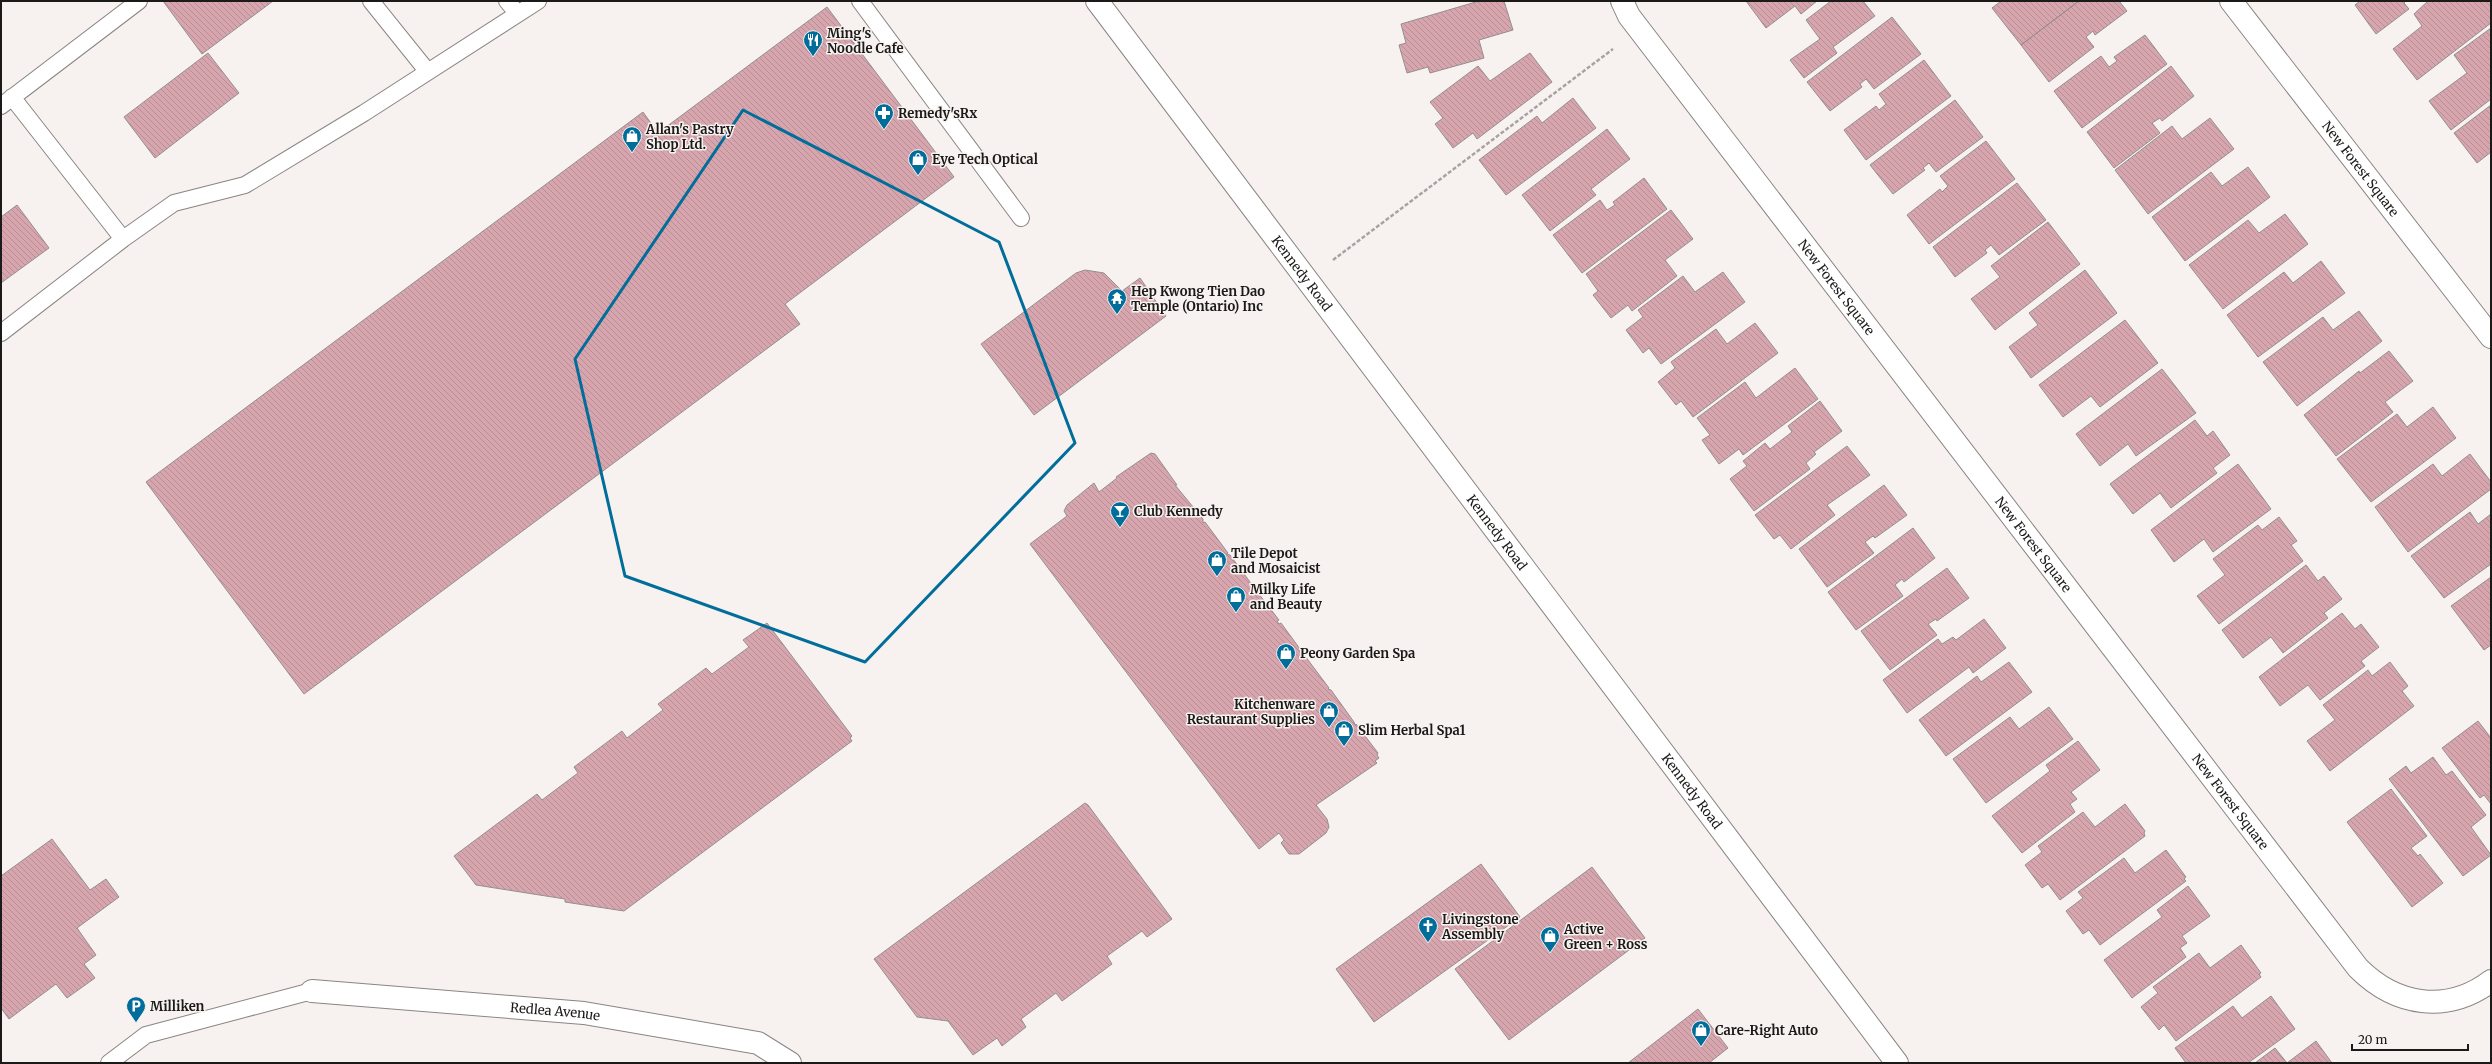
<svg xmlns="http://www.w3.org/2000/svg" width="2492" height="1064" viewBox="0 0 2492 1064" font-family="Merriweather,serif">
<defs>
<pattern id="building-back-hatch" width="6" height="6" patternUnits="userSpaceOnUse"><rect width="6" height="6" fill="#d7a5ad"/><path d="M-1 5l2 2M0 0l6 6M5-1l2 2" fill="none" stroke="#b88d94"/></pattern>
</defs>
<rect width="100%" height="100%" fill="#f7f2f0"/>
<path fill="url(#building-back-hatch)" stroke="#948f8f" d="M163 1H273L202 54Z
M1479 1H1504L1513 30 1479 40 1484 58 1430 73 1428 67 1407 73 1399 45 1406 43 1401 24Z
M1746 1H1817L1801 14 1795 6 1766 28Z
M1831 1H1863L1875 16 1833 47 1837 53 1804 78 1790 60 1820 39 1806 20Z
M2001 1H2079L2021 45 1992 8Z
M2079 1H2119L2127 11 2095 35 2093 31 2086 37 2094 47 2049 82 2021 45Z
M2360 1H2406L2404 3 2409 9 2376 34 2355 5Z
M2428 1H2491V23L2417 80 2393 49 2422 26 2414 14Z
M827 7 954 177 785 304 800 324 304 694 146 482 643 112 658 133Z
M1892 17 1921 54 1874 89 1866 79 1860 84 1862 87 1830 111 1807 82Z
M2491 28V99L2451 130 2429 101 2467 73 2454 55Z
M2145 35 2167 64 2082 128 2054 91 2101 56 2109 67 2117 61 2114 57Z
M208 53 239 93 155 158 124 117Z
M1530 53 1552 82 1477 139 1473 133 1453 148 1435 124 1443 118 1430 102 1478 66 1490 81Z
M1924 60 1951 96 1866 160 1844 130 1876 106 1879 110 1886 104 1879 94Z
M2171 66 2194 96 2162 121 2160 118 2152 123 2160 133 2114 168 2087 132Z
M1573 98 1596 128 1506 195 1479 160 1537 116 1542 123Z
M1955 100 1983 137 1936 172 1929 163 1923 168 1925 170 1893 194 1870 165Z
M2491 105V152L2477 163 2454 133Z
M2210 118 2234 149 2148 214 2115 170 2172 126 2182 139Z
M1607 129 1630 159 1591 189 1596 195 1550 231 1522 195Z
M1986 141 2015 179 1929 244 1907 215 1940 189 1942 192 1948 186 1940 176Z
M2248 167 2270 197 2185 261 2152 217 2211 172 2222 186Z
M1644 178 1667 209 1582 273 1553 235 1600 200 1607 210 1615 205 1613 202Z
M2017 183 2046 220 1999 255 1991 245 1985 250 1987 253 1955 277 1933 247Z
M17 205 49 248 1 283V217Z
M1671 210 1693 239 1665 260 1677 276 1632 311 1628 305 1611 318 1593 295 1598 291 1586 274Z
M2285 214 2308 244 2223 309 2189 265 2248 220 2259 233Z
M2048 222 2080 264 1995 330 1971 299 2000 277 1991 266Z
M2321 261 2345 293 2258 357 2227 315 2284 272 2293 283Z
M1085 270 1104 273 1122 291 1140 278 1166 316 1034 415 981 344 1076 273Z
M2085 270 2117 313 2031 378 2009 347 2038 325 2029 313Z
M1723 272 1745 302 1661 364 1649 348 1643 353 1626 330 1643 317 1638 310 1683 276 1695 292Z
M2359 311 2382 341 2297 406 2263 362 2323 317 2333 330Z
M2125 320 2158 363 2100 407 2091 396 2063 417 2039 385Z
M1755 323 1778 353 1693 417 1681 401 1676 405 1658 382 1675 368 1671 362 1716 329 1727 344Z
M2389 351 2413 381 2385 402 2393 412 2336 456 2304 415 2359 371 2360 373Z
M1795 368 1818 399 1743 455 1739 449 1719 464 1702 440 1710 435 1697 418 1745 382 1756 398Z
M2162 369 2196 413 2136 456 2128 444 2100 466 2076 434Z
M1820 401 1842 431 1814 452 1816 454 1806 463 1810 469 1754 511 1730 479 1747 466 1743 461 1765 443 1770 449 1792 432 1788 426Z
M2433 407 2456 438 2371 502 2337 459 2397 414 2407 427Z
M2195 420 2207 436 2213 431 2230 455 2213 468 2217 473 2171 508 2160 493 2133 514 2110 484Z
M1847 446 1870 475 1827 505 1835 515 1791 549 1780 535 1774 539 1755 515Z
M1151 453 1155 454 1177 485H1175L1203 519V523L1205 522 1228 553 1226 554 1230 555 1253 586 1252 588 1255 589 1279 620 1277 621 1279 624 1281 623 1303 653 1301 654 1303 657 1305 656 1329 688 1328 689 1331 690 1354 722 1355 725 1356 724 1378 753 1377 755 1379 758 1375 761 1377 763 1316 805 1327 819 1329 827 1326 833 1299 854H1289L1281 843 1284 840 1279 833 1259 849 1030 544 1067 516 1064 511 1067 505 1094 483 1099 492 1117 478 1116 477Z
M2470 454 2491 482V489L2408 552 2375 507 2433 464 2442 476Z
M2238 464 2271 509 2213 552 2204 539 2174 562 2151 530Z
M1884 485 1907 515 1875 538 1873 536 1865 542 1874 553 1827 587 1799 549Z
M2470 512 2478 524 2491 514V564L2444 598 2411 556Z
M2279 517 2297 541 2291 545 2303 561 2219 624 2197 596 2225 575 2213 559 2258 525 2262 530Z
M1913 528 1935 558 1904 582 1902 579 1895 585 1903 596 1856 630 1828 592Z
M2306 565 2318 581 2324 576 2342 599 2324 613 2328 618 2283 653 2271 637 2243 658 2222 630Z
M1947 568 1969 598 1937 621 1936 619 1928 624 1937 635 1890 670 1861 631Z
M2491 577V645L2484 650 2451 606Z
M2342 613 2355 629 2361 624 2379 647 2361 661 2365 666 2320 700 2308 685 2280 706 2259 677Z
M1984 619 2006 648 1973 673 1969 667 1907 713 1883 680 1938 639 1942 644 1953 637 1956 640Z
M767 623 852 736 850 738 852 741 624 911 565 902V899L476 885 454 856 537 794 542 800 578 773 574 767 622 731 627 738 663 710 658 704 706 668 712 674 749 647 743 640Z
M2009 662 2032 692 1946 756 1919 720 1977 676 1981 682Z
M2390 662 2408 686 2402 691 2414 706 2330 771 2307 741 2335 720 2323 705 2368 670 2372 676Z
M2049 707 2073 739 1986 803 1953 759 2010 717 2019 729Z
M2478 721 2491 738V804L2484 795 2480 798 2442 748Z
M2078 741 2100 770 2071 792 2077 799 2070 804 2075 812 2022 853 1992 816 2050 771 2046 765Z
M2433 757 2446 775 2452 771 2486 815 2471 827 2491 855 2463 876 2389 779 2406 766 2411 773Z
M2391 789 2427 836 2411 848 2418 856 2420 854 2443 883 2412 907 2347 822Z
M1085 803 1088 805 1172 919 1147 937 1142 931 1107 956 1112 964 1062 1001 1056 993 1021 1019 1026 1027 1002 1046 997 1038 973 1055 948 1021 917 1017 874 959Z
M2125 804 2145 831 2144 833 2145 836 2060 900 2048 884 2042 888 2025 865 2042 852 2038 846 2083 812 2095 827Z
M52 839 90 890 106 879 119 897 77 928 96 955 84 964 95 978 67 998 56 984 9 1019 1 1008V876Z
M2166 850 2186 877 2184 879 2186 881 2100 945 2089 930 2083 934 2066 911 2083 898 2078 892 2124 858 2135 873Z
M1481 864 1520 917 1374 1022 1336 969Z
M1592 867 1645 938 1509 1040 1455 969Z
M2188 886 2210 916 2182 936 2187 943 2180 948 2186 957 2132 998 2104 960 2162 917 2157 910Z
M2241 945 2261 973 2259 974 2261 977 2176 1041 2164 1025 2159 1030 2141 1007 2158 993 2153 987 2199 953 2210 968Z
M2271 996 2295 1029 2248 1063H2186L2175 1048 2233 1006 2242 1018Z
M1698 1009 1728 1048 1709 1063H1628Z
M2316 1041 2332 1063H2255L2275 1048 2287 1063Z"/>
<g fill="none" stroke-linecap="round" stroke-linejoin="round">
<defs>
<path id="service" d="M371 1 428 72
M507 1 518 14
M860 1 1021 218
M12 97 123 239
M1 106 139 1
M1 333 123 239 174 203 245 185 364 113 538 1
M109 1063 146 1035 312 991"/>
<g id="minor">
<path id="s1" d="M1622 1 1629 16 2358 968C2396 1006 2447 1014 2491 981"/>
<path id="s2" d="M2231 1 2491 337"/>
<path id="s3" d="M312 991 584 1013 758 1043 790 1063"/>
</g>
<g id="secondary">
<path id="s4" d="M1097 1 1897 1063"/>
</g>
</defs>
<use href="#service" stroke="#8a8583" stroke-width="18"/>
<use href="#minor" stroke="#8a8583" stroke-width="24"/>
<use href="#secondary" stroke="#8a8583" stroke-width="24"/>
<path stroke="#a7a3a2" stroke-width="2.5" stroke-dasharray="4 2" stroke-linecap="butt" d="M1333 260 1613 49"/>
<use href="#service" stroke="#fff" stroke-width="16"/>
<use href="#minor" stroke="#fff" stroke-width="22"/>
<use href="#secondary" stroke="#fff" stroke-width="22"/>
</g>
<path fill="none" stroke="#016d9a" stroke-width="3" stroke-linejoin="round" d="M743 110 999 242 1075 443 865 662 625 576 575 359Z"/>
<defs>
<symbol id="restaurant-pin" viewBox="-11 -11 22 30"><path d="M0 17L-7.5 6A9.5 9.5 0 1 1 7.5 6Z" fill="#016d9a" stroke="#f7f2f0"/><path d="M-5-6h1v4h1v-4h1v4h1v-4h1v5L-1.5 .5V6h-2V.5L-5-1ZM5-6V6H3V1.5H1.5Q1.5-4 5-6Z" fill="#fff"/></symbol>
<symbol id="pharmacy-pin" viewBox="-11 -11 22 30"><path d="M0 17L-7.5 6A9.5 9.5 0 1 1 7.5 6Z" fill="#016d9a" stroke="#f7f2f0"/><path d="M-2-6h4v4h4v4h-4v4h-4v-4h-4v-4h4Z" fill="#fff"/></symbol>
<symbol id="shop-pin" viewBox="-11 -11 22 30"><path d="M0 17L-7.5 6A9.5 9.5 0 1 1 7.5 6Z" fill="#016d9a" stroke="#f7f2f0"/><path d="M-5-2.5h2.3a2.7 3.5 0 0 1 5.4 0H5L5.5 6h-11ZM-1.5-2.5h3a1.5 2.3 0 0 0-3 0Z" fill="#fff"/></symbol>
<symbol id="temple-pin" viewBox="-11 -11 22 30"><path d="M0 17L-7.5 6A9.5 9.5 0 1 1 7.5 6Z" fill="#016d9a" stroke="#f7f2f0"/><path d="M0-6L5-2H3V0L6.5 2.5H4V6H1.5V3h-3V6H-4V2.5H-6.5L-3 0V-2H-5Z" fill="#fff"/></symbol>
<symbol id="bar-pin" viewBox="-11 -11 22 30"><path d="M0 17L-7.5 6A9.5 9.5 0 1 1 7.5 6Z" fill="#016d9a" stroke="#f7f2f0"/><path d="M-6-5H6L.8 .8V4.5H3.5V6h-7V4.5H-.8V.8Z" fill="#fff"/></symbol>
<symbol id="church-pin" viewBox="-11 -11 22 30"><path d="M0 17L-7.5 6A9.5 9.5 0 1 1 7.5 6Z" fill="#016d9a" stroke="#f7f2f0"/><path d="M-1.2-6h2.4v3.5h3.3v2.4h-3.3V6h-2.4V-.1h-3.3v-2.4h3.3Z" fill="#fff"/></symbol>
<symbol id="parking-pin" viewBox="-11 -11 22 30"><path d="M0 17L-7.5 6A9.5 9.5 0 1 1 7.5 6Z" fill="#016d9a" stroke="#f7f2f0"/><path d="M-3.5-5.5H1a3.5 3.5 0 0 1 0 7H-1V5.5H-3.5ZM-1-3.4V-.6H.8a1.4 1.4 0 0 0 0-2.8Z" fill="#fff"/></symbol>
</defs>
<g fill-rule="evenodd">
<use href="#restaurant-pin" x="802" y="29" width="22" height="30"/>
<use href="#pharmacy-pin" x="873" y="102" width="22" height="30"/>
<use href="#shop-pin" x="621" y="125" width="22" height="30"/>
<use href="#shop-pin" x="907" y="148" width="22" height="30"/>
<use href="#temple-pin" x="1106" y="287" width="22" height="30"/>
<use href="#bar-pin" x="1109" y="500" width="22" height="30"/>
<use href="#shop-pin" x="1206" y="549" width="22" height="30"/>
<use href="#shop-pin" x="1225" y="585" width="22" height="30"/>
<use href="#shop-pin" x="1275" y="642" width="22" height="30"/>
<use href="#shop-pin" x="1318" y="700" width="22" height="30"/>
<use href="#shop-pin" x="1333" y="719" width="22" height="30"/>
<use href="#church-pin" x="1417" y="915" width="22" height="30"/>
<use href="#shop-pin" x="1539" y="925" width="22" height="30"/>
<use href="#parking-pin" x="125" y="995" width="22" height="30"/>
<use href="#shop-pin" x="1690" y="1019" width="22" height="30"/>
</g>
<g text-anchor="middle" stroke-width="3" stroke-linejoin="round" paint-order="stroke">
<g font-size="13" font-weight="bold" fill="#1c1a19" stroke="#f7f2f0" text-anchor="start">
<text x="827" y="38">Ming's<tspan x="827" dy="15">Noodle Cafe</tspan></text>
<text x="898" y="118">Remedy'sRx</text>
<text x="646" y="134">Allan's Pastry<tspan x="646" dy="15">Shop Ltd.</tspan></text>
<text x="932" y="164">Eye Tech Optical</text>
<text x="1131" y="296">Hep Kwong Tien Dao<tspan x="1131" dy="15">Temple (Ontario) Inc</tspan></text>
<text x="1134" y="516">Club Kennedy</text>
<text x="1231" y="558">Tile Depot<tspan x="1231" dy="15">and Mosaicist</tspan></text>
<text x="1250" y="594">Milky Life<tspan x="1250" dy="15">and Beauty</tspan></text>
<text x="1300" y="658">Peony Garden Spa</text>
<text x="1315" y="709" text-anchor="end">Kitchenware<tspan x="1315" dy="15">Restaurant Supplies</tspan></text>
<text x="1358" y="735">Slim Herbal Spa1</text>
<text x="1442" y="924">Livingstone<tspan x="1442" dy="15">Assembly</tspan></text>
<text x="1564" y="934">Active<tspan x="1564" dy="15">Green + Ross</tspan></text>
<text x="150" y="1011">Milliken</text>
<text x="1715" y="1035">Care-Right Auto</text>
</g>
<g font-size="13" fill="#1c1a19" stroke="#f7f2f0">
<text dy="5" stroke="none"><textPath href="#s2" startOffset="212">New Forest Square</textPath></text>
<text dy="5" stroke="none"><textPath href="#s4" startOffset="341">Kennedy Road</textPath></text>
<text dy="5" stroke="none"><textPath href="#s1" startOffset="358">New Forest Square</textPath></text>
<text dy="5" stroke="none"><textPath href="#s4" startOffset="665">Kennedy Road</textPath></text>
<text dy="5" stroke="none"><textPath href="#s1" startOffset="682">New Forest Square</textPath></text>
<text dy="5" stroke="none"><textPath href="#s4" startOffset="989">Kennedy Road</textPath></text>
<text dy="5" stroke="none"><textPath href="#s1" startOffset="1006">New Forest Square</textPath></text>
<text dy="5" stroke="none"><textPath href="#s3" startOffset="244">Redlea Avenue</textPath></text>
</g>
</g>
<rect width="2492" height="1064" fill="none" stroke="#1c1a19" stroke-width="4"/>
<path d="M2352 1044v6h116v-6" fill="none" stroke="#1c1a19" stroke-width="2"/>
<text x="2358" y="1044" font-size="12" fill="#1c1a19" stroke="#f7f2f0" stroke-width="3" paint-order="stroke">20 m</text>
</svg>
